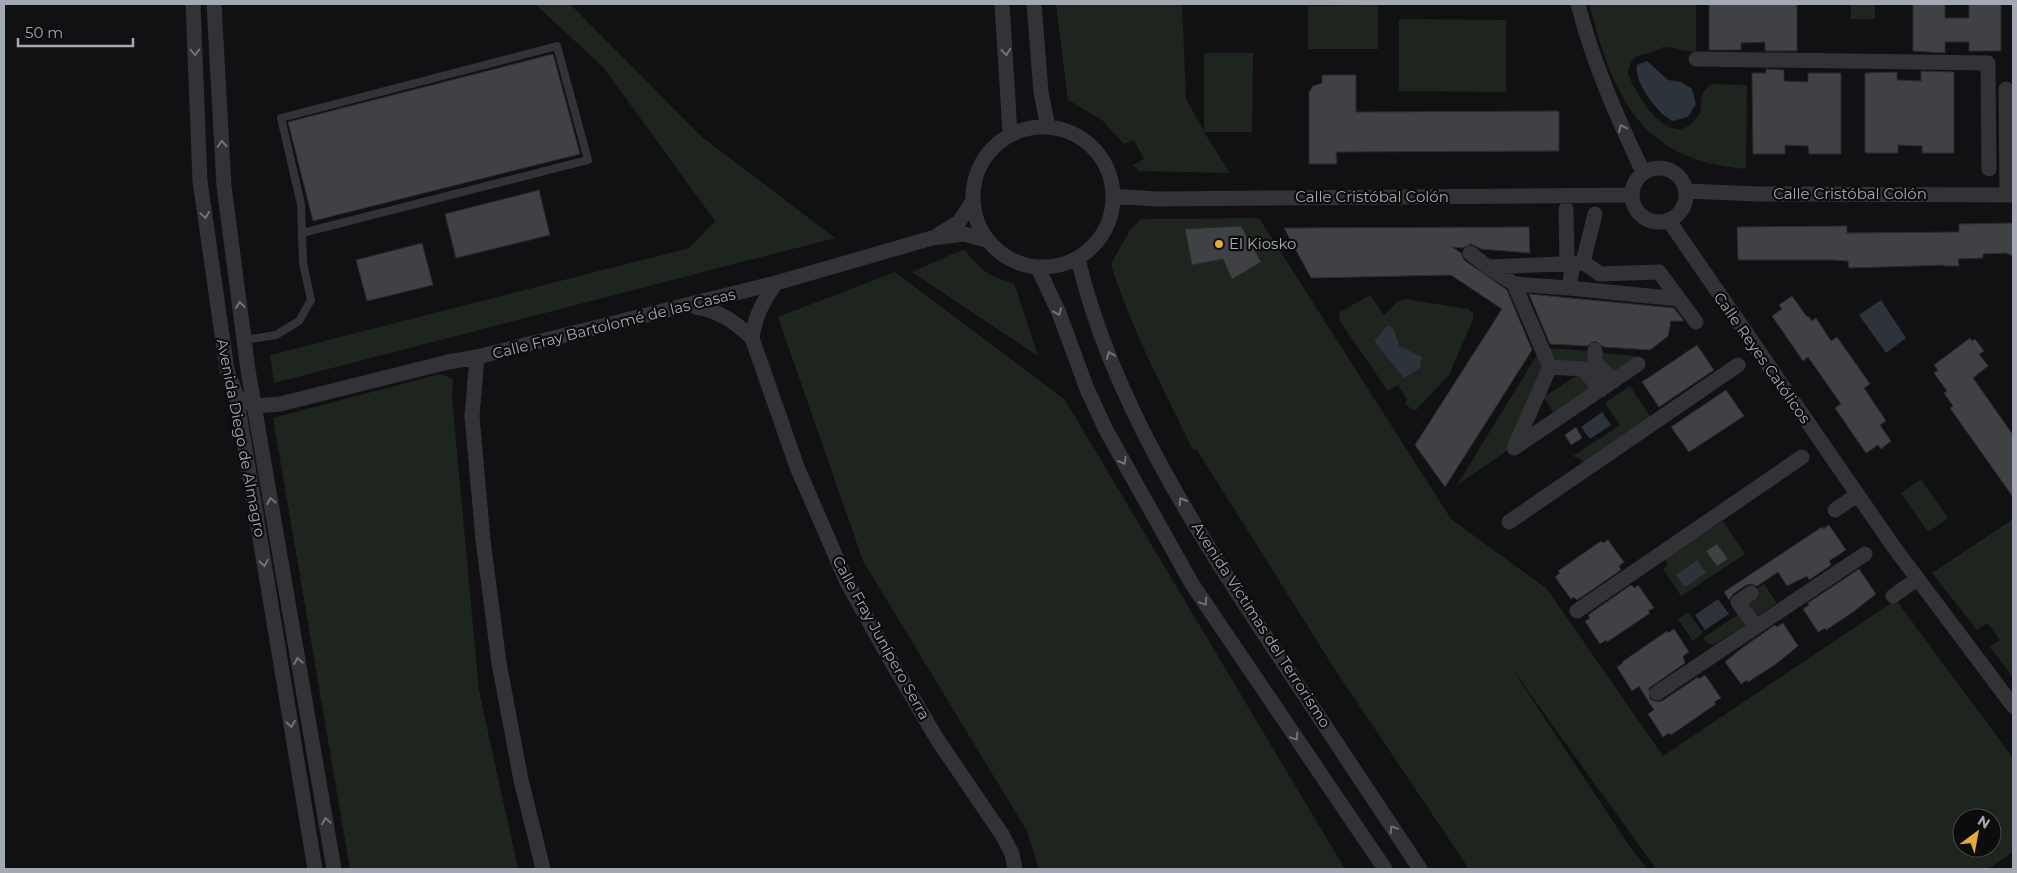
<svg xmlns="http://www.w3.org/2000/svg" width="2017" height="873" viewBox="0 0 2017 873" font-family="Montserrat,sans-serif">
<rect width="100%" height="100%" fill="#111113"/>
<path fill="#1e251f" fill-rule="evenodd" d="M535 4H570L702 137 835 238 274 383 270 355 689 248 715 221 604 68Z
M1056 4H1182L1186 99 1204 131V53H1253L1252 132H1204L1230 173 1139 171 1133 165 1144 159 1134 140 1124 144 1102 120 1068 100Z
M1589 4H1696V51C1682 52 1676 47 1663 47 1647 58 1631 48 1628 74 1636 95 1670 152 1696 119 1704 110 1699 103 1703 93 1704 91 1708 87 1710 84L1747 85 1746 169C1639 160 1614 97 1589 4Z
M1851 4H1875V19H1851Z
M1378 5V49H1308V6Z
M1399 19 1506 20V92L1399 91Z
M1259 218 1451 519 1547 589 1663 756 1896 600 2013 758V852L1988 869H1741L1739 867 1740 869H1656L1508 663 1628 844 1647 869H1469L1334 668 1197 450H1193C1164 390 1131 329 1111 264L1130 230 1141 219ZM1962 818H1992V848H1962Z
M964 249C979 268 989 278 1014 283L1038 356 912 272Z
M895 272 1065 400 1345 869H1039L1027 831 863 561 778 317Z
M1370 295 1384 315 1398 301 1405 299 1468 309 1473 313V319L1449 375 1416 410H1412L1405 403 1407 400 1398 385 1388 391 1339 320 1340 312Z
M1547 348 1592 351 1612 380 1604 385 1555 365Z
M1540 350 1545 364 1505 452 1457 485Z
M1597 352 1635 356 1639 360 1614 378Z
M1582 372 1595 391 1556 417 1544 397Z
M440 374 453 379 452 398 479 691 518 869H350L273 418Z
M1630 386 1652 419 1585 462 1573 456 1620 425 1605 403Z
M1921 479 1948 518 1928 532 1901 493Z
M2013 519V677L1990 647 2000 640 1987 623 1977 630 1932 573Z
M1723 521 1745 554 1681 596 1663 569 1668 565 1664 559Z
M1764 584 1777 603 1714 645 1707 643 1703 638 1746 609 1753 591Z
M1688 612 1703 633 1693 641 1678 619Z"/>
<path fill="#2c333a" d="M1647 61 1668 80 1681 82 1692 89 1696 104 1688 117 1673 121C1658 115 1633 81 1637 65Z
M1881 300 1906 338 1886 353 1859 315Z
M1388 325 1394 329 1399 346 1422 357 1420 368 1404 378 1374 341Z
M1602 412 1611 425 1590 439 1581 427Z
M1697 560 1706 573 1685 587 1676 575Z
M1718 599 1729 614 1705 630 1695 615Z"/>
<path fill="#404145" stroke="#2b2b2e" d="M1709 4H1797V51H1765V42L1741 43V50H1709Z
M1913 4H1945V18H1969V4H2001V51H1969V42H1945V53L1913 51Z
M553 54 580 154 313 221 288 122Z
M1766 69 1784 70V81L1808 82V73H1841V154H1809L1808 146 1785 145V154H1753L1752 73H1766Z
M1921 71 1954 72V153H1922V146L1898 145V153H1865V73L1897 72V80L1921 81Z
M1322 75H1356V112L1559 111V151L1336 152 1337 164H1309V92L1313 86 1322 83Z
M539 190 550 235 456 258 445 214Z
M2013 223V256L2006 253 1983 254V258L1958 259 1959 266H1945L1944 265 1849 268 1848 261 1834 260H1738L1737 227 1847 226V233L1959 232V224Z
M1241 226 1261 262 1232 279 1223 259 1192 265 1185 229Z
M1529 227 1530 253 1481 249 1471 244 1462 248 1452 247 1461 253 1464 260 1507 290 1532 350 1445 487 1415 445 1502 309 1451 275 1311 278 1284 228Z
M422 243 433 285 367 301 356 260Z
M1529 294 1674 308 1684 321H1671L1668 336 1650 350 1604 347 1595 341 1587 346 1550 344Z
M1792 296 1807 317 1808 316 1812 321 1816 318 1831 341 1837 337 1870 384 1864 388 1886 421 1880 425 1891 441 1881 449 1878 445 1866 453 1835 408 1841 404 1808 357 1803 361 1772 316 1782 309 1779 305Z
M1970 338 1972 341 1975 339 1984 351 1979 354 1988 366 1973 378 2013 435V497L1950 408 1953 406 1944 393 1947 391 1934 373 1938 370 1934 365Z
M1697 345 1714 370 1659 407 1642 382Z
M1726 390 1744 416 1689 452 1671 427Z
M1576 427 1582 438 1571 445 1565 435Z
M1829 525 1846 550 1829 561 1831 565 1809 580 1807 576 1787 586 1778 572 1757 586 1751 584 1746 585 1733 594 1729 600 1724 592 1822 527 1823 529Z
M1608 540 1624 562 1619 566 1621 570 1577 600 1574 597 1571 599 1555 577 1560 573 1558 571 1601 541 1603 543Z
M1717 544 1728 559 1717 566 1706 551Z
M1859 569 1876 594 1853 612 1826 630 1825 628 1818 632 1803 609 1809 605 1808 603Z
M1631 585 1635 588 1638 585 1654 608 1648 611 1650 613 1607 642 1606 640 1600 644 1585 621 1590 618 1588 615Z
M1783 623 1798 646 1776 664 1748 682 1747 680 1741 684 1725 662 1742 648 1775 625 1777 627Z
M1674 629 1689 652 1683 656 1685 663 1649 688 1650 699 1657 702 1662 701 1698 677 1699 679 1705 675 1721 698 1714 702 1716 704 1671 735 1669 733 1663 737 1648 714 1654 710 1640 688 1639 686 1632 691 1617 667 1623 663 1622 662 1667 631 1668 633Z"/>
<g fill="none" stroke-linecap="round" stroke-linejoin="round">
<path stroke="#333337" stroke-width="8" d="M244 340 276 335 299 321 311 300 303 263 301 204 281 118 557 46 588 160 302 233"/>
<path stroke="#333337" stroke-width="15" d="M193 4 200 181 227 370 236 394 315 869
M214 4 224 186 248 370 334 869
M1002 4 1010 134
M1034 4 1041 92 1048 127
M1578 4C1593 63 1617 117 1643 172
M1696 59 1988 63 1989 169
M2006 89 2007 195
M973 197a70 70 0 1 1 140 0a70 70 0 1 1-140 0Z
M1632 195a27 27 0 1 1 54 0a27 27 0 1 1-54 0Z
M1686 191 1758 194 2013 195
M1113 196 1156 199 1631 195
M1566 209 1567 263
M1595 214 1583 262 1600 274 1659 272 1696 322
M1669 221 1893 546 2013 706
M938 235 959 222 972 202
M1470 253 1488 267 1582 263
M1078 259C1112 402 1196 530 1276 652 1324 724 1372 797 1420 869
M1573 263 1569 288 1679 299
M1488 267 1514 284 1569 288
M1038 268 1059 313 1087 389 1106 430 1192 584 1385 869
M776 283C763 301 755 316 752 338L797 467 847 582 891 661 937 739 1003 836 1012 854 1015 869
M1514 284 1550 367 1514 448 1638 364
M696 307C720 311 735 322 752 338
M1595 350V362L1614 381
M1550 367 1583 369 1601 390
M246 400 254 406 280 404 448 362 477 357
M1835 510 1857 495
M1509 522 1738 365
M1751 593 1738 602 1756 627
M1893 596 1917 579
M1577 611 1802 457
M1657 693 1865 554
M543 869 521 780 499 663 483 540 472 416 477 357 776 283 932 238 964 234 986 240"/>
</g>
<defs><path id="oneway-chevron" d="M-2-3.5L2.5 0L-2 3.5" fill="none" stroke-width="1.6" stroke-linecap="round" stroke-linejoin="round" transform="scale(1.25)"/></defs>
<g stroke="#71737b">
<use href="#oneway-chevron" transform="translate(195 52) rotate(88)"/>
<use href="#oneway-chevron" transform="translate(1006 52) rotate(85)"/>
<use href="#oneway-chevron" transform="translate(1622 128) rotate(-115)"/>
<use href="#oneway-chevron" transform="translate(222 144) rotate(-93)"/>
<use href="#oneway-chevron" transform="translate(205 215) rotate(82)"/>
<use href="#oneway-chevron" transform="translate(240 305) rotate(-97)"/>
<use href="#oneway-chevron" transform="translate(1058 312) rotate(67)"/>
<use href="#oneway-chevron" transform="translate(1110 355) rotate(-112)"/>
<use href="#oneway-chevron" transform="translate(1123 461) rotate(61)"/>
<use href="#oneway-chevron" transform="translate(271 501) rotate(-100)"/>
<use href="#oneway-chevron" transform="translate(1182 501) rotate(-120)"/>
<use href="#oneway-chevron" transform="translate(264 563) rotate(81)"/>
<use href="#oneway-chevron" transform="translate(1204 602) rotate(56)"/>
<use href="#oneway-chevron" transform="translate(298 661) rotate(-100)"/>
<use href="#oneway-chevron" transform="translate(291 724) rotate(81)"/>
<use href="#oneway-chevron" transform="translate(1295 737) rotate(56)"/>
<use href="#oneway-chevron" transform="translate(326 821) rotate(-100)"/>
<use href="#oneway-chevron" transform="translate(1393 829) rotate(-123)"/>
</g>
<circle fill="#e0ac3b" stroke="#0c0c0d" stroke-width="2" cx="1219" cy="244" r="5"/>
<g text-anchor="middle" stroke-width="4.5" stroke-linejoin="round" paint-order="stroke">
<g font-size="15" fill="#a4a8b2" stroke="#0c0c0d">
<text x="1850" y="199">Calle Cristóbal Colón</text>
<text x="1372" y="202">Calle Cristóbal Colón</text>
<text transform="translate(614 324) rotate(-14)" y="5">Calle Fray Bartolomé de las Casas</text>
<text transform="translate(1762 358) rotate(55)" y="5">Calle Reyes Católicos</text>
<text transform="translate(241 438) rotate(79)" y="5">Avenida Diego de Almagro</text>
<text transform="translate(1261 625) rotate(57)" y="5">Avenida Víctimas del Terrorismo</text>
<text transform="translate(881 638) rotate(61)" y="5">Calle Fray Junípero Serra</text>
</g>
<g font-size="15" fill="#a4a8b2" stroke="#0c0c0d" text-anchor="start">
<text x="1229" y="249">El Kiosko</text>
</g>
</g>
<rect width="2017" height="873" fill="none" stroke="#a4a8b2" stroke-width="10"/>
<g transform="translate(1977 833) rotate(32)"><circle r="24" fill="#0c0c0d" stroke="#494a4f"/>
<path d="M0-4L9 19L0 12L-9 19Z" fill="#e0ac3b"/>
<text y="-8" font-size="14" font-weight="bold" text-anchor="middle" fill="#a4a8b2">N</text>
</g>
<path d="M18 38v8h115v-8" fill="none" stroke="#a4a8b2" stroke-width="2.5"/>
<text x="25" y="38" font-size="15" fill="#a4a8b2" stroke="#0c0c0d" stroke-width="4" paint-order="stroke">50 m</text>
</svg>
